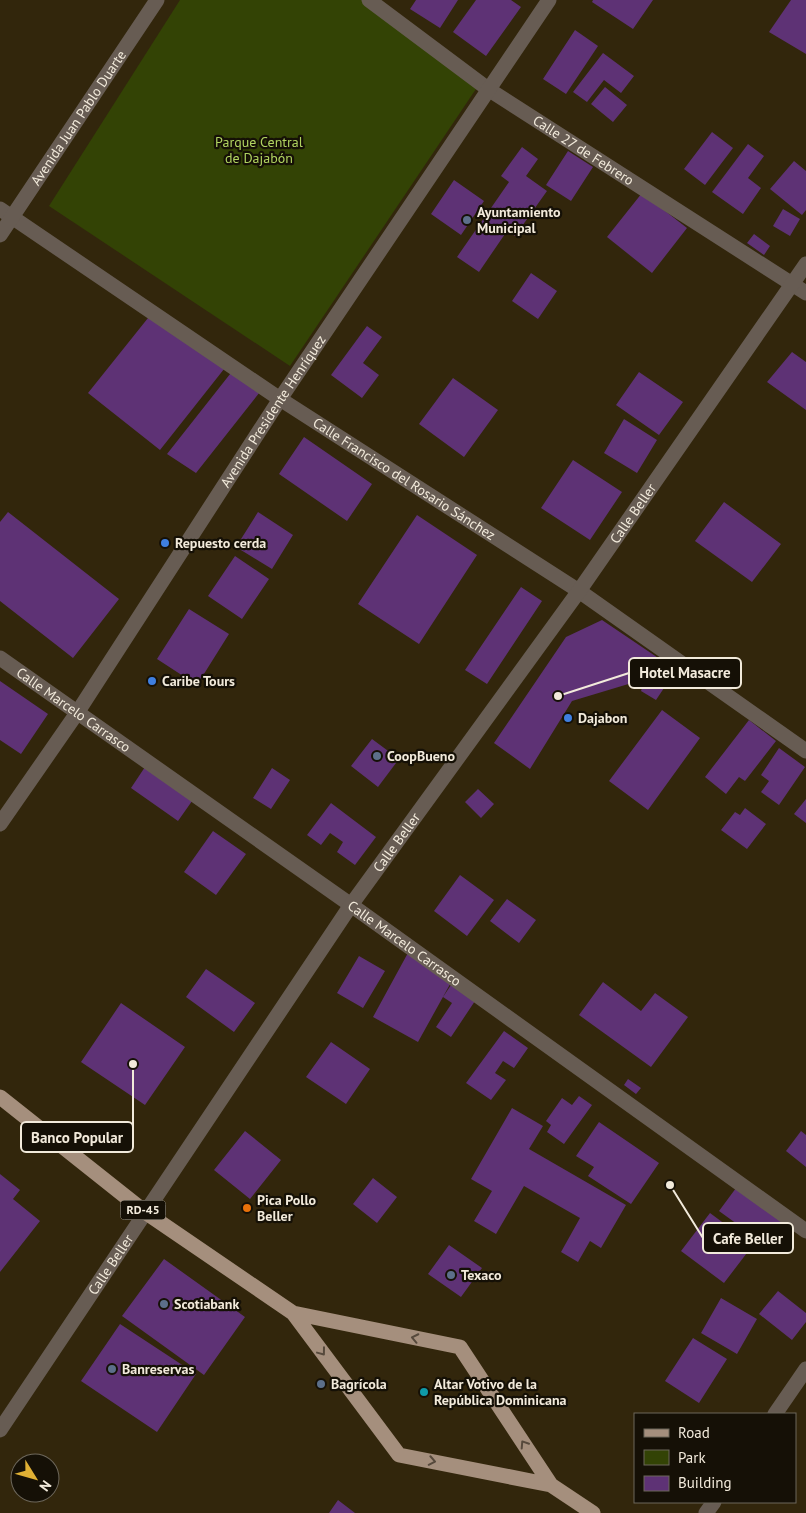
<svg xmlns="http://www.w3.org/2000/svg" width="806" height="1513" viewBox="0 0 806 1513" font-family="'PT Sans',sans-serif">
<rect width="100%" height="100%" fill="#32260c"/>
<path fill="#334305" d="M180 0H364L484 77 290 366 49 206Z"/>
<path fill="#5e3275" d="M416 0H458L440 28 410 9Z
M476 0H511L521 7 486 56 453 32Z
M593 0H653L633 29 592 2Z
M791 0H806V54L769 32Z
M575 30 598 46 566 94 543 79Z
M603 53 634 76 621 93 604 80 587 102 573 92Z
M605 87 627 105 613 122 591 104Z
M712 132 733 148 705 185 684 169Z
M748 144 764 156 748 178 761 188 743 214 712 192Z
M522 147 538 159 526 176 547 191 515 236 507 231 479 272 457 257 509 182 501 176Z
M568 151 593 167 571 201 546 185Z
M794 161 806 171V210L802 215 770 189Z
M454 180 484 201 461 235 431 214Z
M642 193 687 228 652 273 607 237Z
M783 209 800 219 790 236 773 226Z
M754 234 770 246 764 255 747 243Z
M531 273 557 291 538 319 512 301Z
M156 308 228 364 160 450 88 393Z
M367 326 382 337 363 363 379 375 362 398 331 375Z
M792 352 806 362V410L767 382Z
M234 369 263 388 196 473 167 454Z
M639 372 683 402 659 435 616 405Z
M453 378 498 410 464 457 419 424Z
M624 419 657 440 637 473 604 453Z
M304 437 372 484 347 521 279 474Z
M573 460 622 492 590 540 541 508Z
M724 502 781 544 752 582 695 541Z
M8 512 119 599 73 658 0 601V522Z
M258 512 293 535 272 569 236 547Z
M417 515 477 555 419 644 358 604Z
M235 556 269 579 242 619 208 596Z
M521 587 542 601 487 684 465 670Z
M189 609 229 634 197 685 157 659Z
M602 620 676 670 656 700 641 691 645 679 572 701 530 769 494 743 566 637Z
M0 681 48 714 21 754 0 740Z
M662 710 700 738 648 810 609 781Z
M749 720 776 741 745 781 739 777 726 794 705 777Z
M372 739 399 759 378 787 351 766Z
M779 748 805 767 779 805 761 792 769 781 761 775Z
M149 761 197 794 178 821 131 788Z
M272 768 290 780 271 809 253 798Z
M478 789 494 804 481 818 465 802Z
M806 799V823L794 814Z
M331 803 376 837 355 865 337 852 343 842 330 833 321 845 307 835Z
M745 808 766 824 747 849 721 830 735 812 740 815Z
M213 831 246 854 216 895 184 872Z
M460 875 494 900 467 936 434 911Z
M507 899 536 920 519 943 490 921Z
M409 951 454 977 418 1042 373 1017Z
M359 956 385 971 363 1008 337 993Z
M206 969 255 1003 234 1032 186 997Z
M455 979 479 995 451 1037 436 1027 452 1003 443 997Z
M603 982 641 1011 655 993 688 1017 651 1067 579 1015Z
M121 1003 185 1047 145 1105 81 1062Z
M504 1031 528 1048 514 1068 503 1061 495 1073 506 1080 491 1100 466 1083Z
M331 1042 370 1069 346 1104 306 1077Z
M628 1079 641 1088 636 1094 624 1085Z
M579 1096 592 1105 564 1144 547 1132 551 1125 546 1121 562 1098 572 1105Z
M512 1108 543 1126 529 1149 626 1205 601 1248 590 1241 578 1262 561 1252 580 1218 524 1186 496 1234 474 1221 492 1191 471 1179Z
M599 1122 659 1163 631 1204 588 1176 594 1167 576 1156Z
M245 1131 281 1160 250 1199 214 1170Z
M801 1131 806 1135V1167L786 1151Z
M0 1174 20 1190 13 1199 40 1221 0 1272Z
M373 1178 397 1197 377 1223 353 1204Z
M739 1184 786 1218 766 1245 719 1211Z
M710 1213 753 1245 724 1283 681 1251Z
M449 1245 482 1268 461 1297 428 1274Z
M164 1259 245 1317 204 1375 122 1316Z
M778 1291 806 1313V1322L792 1340 759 1314Z
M721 1298 757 1319 737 1354 701 1333Z
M120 1324 196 1374 157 1432 81 1381Z
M693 1338 727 1359 699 1403 665 1381Z
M338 1500 355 1513H329Z"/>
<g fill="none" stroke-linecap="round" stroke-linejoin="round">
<g stroke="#675c53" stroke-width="15">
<path id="s1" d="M369 0 488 89 806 293"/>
<path id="s2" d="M0 209 280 399 579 591 806 751"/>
<path id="s3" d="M0 235 157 0"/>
<path id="s4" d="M0 658 351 905 806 1231"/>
<path id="s5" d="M0 824 77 713 280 399 549 0"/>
<path d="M775 1414 806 1369"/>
<path id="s6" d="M0 1430 351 905 579 591 806 264"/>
<path d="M706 1513 714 1502"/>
</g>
<path stroke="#a58f7d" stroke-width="15" d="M0 1097 145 1212 293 1313 399 1455 551 1485 593 1513
M293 1313 460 1347 551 1485"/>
</g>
<defs><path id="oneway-chevron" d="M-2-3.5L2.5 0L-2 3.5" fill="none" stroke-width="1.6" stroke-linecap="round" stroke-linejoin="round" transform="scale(1.25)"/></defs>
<g stroke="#56493c">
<use href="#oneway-chevron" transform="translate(415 1338) rotate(-168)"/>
<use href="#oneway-chevron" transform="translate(322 1352) rotate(53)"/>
<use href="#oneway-chevron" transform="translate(524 1444) rotate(-123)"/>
<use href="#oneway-chevron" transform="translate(432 1461) rotate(11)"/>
</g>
<g fill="#5c6f8a" stroke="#151006" stroke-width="2">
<circle cx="467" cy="220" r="5"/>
<circle cx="377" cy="756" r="5"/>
<circle cx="451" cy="1275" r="5"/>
<circle cx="164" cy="1304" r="5"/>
<circle cx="112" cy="1369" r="5"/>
<circle cx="321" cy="1384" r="5"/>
</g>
<g fill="#3f7fe0" stroke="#151006" stroke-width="2">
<circle cx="165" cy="543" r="5"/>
<circle cx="152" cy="681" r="5"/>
<circle cx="568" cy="718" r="5"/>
</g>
<circle fill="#e8710a" stroke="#151006" stroke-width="2" cx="247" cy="1208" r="5"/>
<circle fill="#0f9aa8" stroke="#151006" stroke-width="2" cx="424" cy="1392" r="5"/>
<g text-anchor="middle" stroke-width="4.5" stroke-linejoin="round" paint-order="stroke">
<rect fill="#151006" stroke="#b0a99b" stroke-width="1" x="120.5" y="1200.5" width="45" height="19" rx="4"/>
<g font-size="12" font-weight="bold" fill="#f2eadb">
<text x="143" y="1214">RD-45</text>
</g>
<g font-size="14" fill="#f2eadb" stroke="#151006">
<text dy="5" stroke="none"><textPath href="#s3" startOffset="141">Avenida Juan Pablo Duarte</textPath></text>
<text dy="5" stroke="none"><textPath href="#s1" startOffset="262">Calle 27 de Febrero</textPath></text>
<text dy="5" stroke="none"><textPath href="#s5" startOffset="495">Avenida Presidente Henríquez</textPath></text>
<text dy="5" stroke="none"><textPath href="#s2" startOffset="486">Calle Francisco del Rosario Sánchez</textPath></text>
<text dy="5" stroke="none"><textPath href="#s6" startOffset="1114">Calle Beller</textPath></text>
<text dy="5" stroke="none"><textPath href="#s4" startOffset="90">Calle Marcelo Carrasco</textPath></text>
<text dy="5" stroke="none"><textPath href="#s6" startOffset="709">Calle Beller</textPath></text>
<text dy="5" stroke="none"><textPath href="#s4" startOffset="495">Calle Marcelo Carrasco</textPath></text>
<text dy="5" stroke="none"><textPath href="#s6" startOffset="199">Calle Beller</textPath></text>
</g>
<g font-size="14" fill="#b1d461" stroke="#151006">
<text x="259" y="147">Parque Central<tspan x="259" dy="16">de Dajabón</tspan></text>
</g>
<g font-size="14" font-weight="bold" fill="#f2eadb" stroke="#151006" text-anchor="start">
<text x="477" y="217">Ayuntamiento<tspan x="477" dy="16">Municipal</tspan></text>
<text x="175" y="548">Repuesto cerda</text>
<text x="162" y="686">Caribe Tours</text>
<text x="578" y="723">Dajabon</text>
<text x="387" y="761">CoopBueno</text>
<text x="257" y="1205">Pica Pollo<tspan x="257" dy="16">Beller</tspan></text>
<text x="461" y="1280">Texaco</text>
<text x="174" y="1309">Scotiabank</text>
<text x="122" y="1374">Banreservas</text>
<text x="331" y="1389">Bagrícola</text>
<text x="434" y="1389">Altar Votivo de la<tspan x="434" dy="16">República Dominicana</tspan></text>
</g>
</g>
<path fill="none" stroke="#f2eadb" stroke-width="2" d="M558 696L629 673M133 1064L133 1137M670 1185L703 1238"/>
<g fill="#f2eadb" stroke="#151006" stroke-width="2">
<circle cx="558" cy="696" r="5"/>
<circle cx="133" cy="1064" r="5"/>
<circle cx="670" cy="1185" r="5"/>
</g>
<g fill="#151006" stroke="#f2eadb" stroke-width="2">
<rect x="629" y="658" width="112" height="30" rx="5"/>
<rect x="21" y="1122" width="112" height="30" rx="5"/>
<rect x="703" y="1223" width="90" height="30" rx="5"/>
</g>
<g font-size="15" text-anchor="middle" font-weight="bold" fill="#f2eadb">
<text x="685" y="678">Hotel Masacre</text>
<text x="77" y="1143">Banco Popular</text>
<text x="748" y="1244">Cafe Beller</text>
</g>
<rect x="634" y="1413" width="162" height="90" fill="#151006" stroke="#6d675b"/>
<rect x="644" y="1429" width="25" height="8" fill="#a58f7d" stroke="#6d675b"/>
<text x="678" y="1438" font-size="15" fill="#f2eadb">Road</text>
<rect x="644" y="1450" width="25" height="15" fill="#334305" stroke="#6d675b"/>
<text x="678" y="1463" font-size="15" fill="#f2eadb">Park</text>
<rect x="644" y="1476" width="25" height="15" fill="#5e3275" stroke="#6d675b"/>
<text x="678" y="1488" font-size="15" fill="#f2eadb">Building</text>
<g transform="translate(35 1478) rotate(127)"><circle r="24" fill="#151006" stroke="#6d675b"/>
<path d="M0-4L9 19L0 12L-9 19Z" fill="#e0b034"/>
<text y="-8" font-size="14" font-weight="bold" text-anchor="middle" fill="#f2eadb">N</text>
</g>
</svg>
